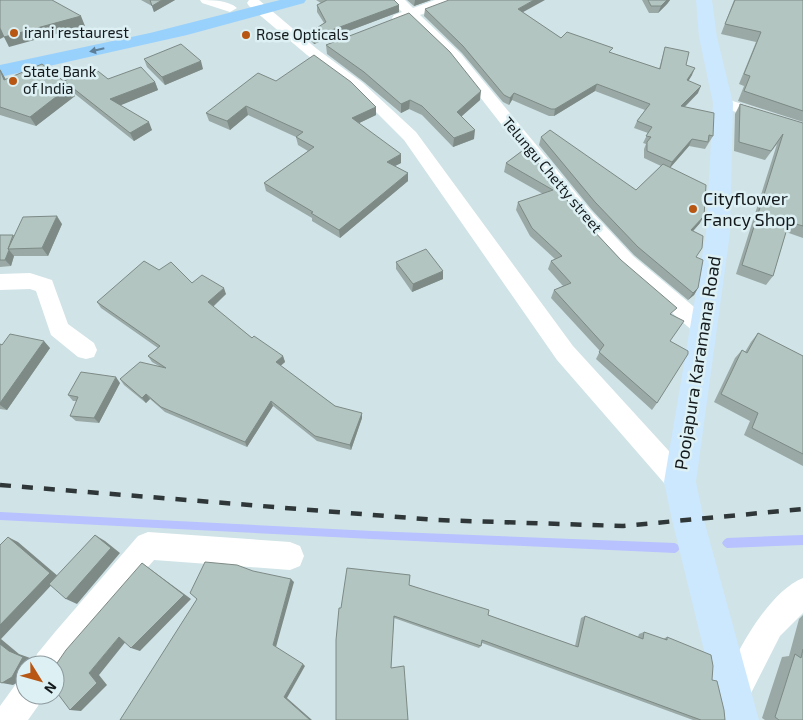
<svg xmlns="http://www.w3.org/2000/svg" width="803" height="720" viewBox="0 0 803 720" font-family="'Exo 2',sans-serif">
<rect width="100%" height="100%" fill="#d0e3e7"/>
<g fill="none" stroke-linecap="round" stroke-linejoin="round">
<path fill="#b7c2ff" fill-rule="evenodd" d="M0 512 372 531 675 543 678 545 680 548 678 551 675 553 372 539 0 520Z
M803 535V545L727 548 724 546 722 543 724 540 727 538Z"/>
<path fill="#fff" fill-rule="evenodd" d="M200 0C212 0 228 0 237 8L230 12 202 3Z
M249 0H259L317 49 363 83 416 132 573 346 689 473 693 482 689 491 680 494 671 491 557 360 404 140 353 89 307 55 249 6 247 3Z
M390 0H405L413 8 435 0H455L453 3 420 15 461 54 591 211 633 256 711 321 714 327 711 333 703 336 695 333 619 266 577 221 451 60 409 19 399 22 394 21 392 18 394 15 402 12Z
M723 98 803 123V133L717 106 715 103 717 100Z
M30 273 52 280 68 324 94 343 97 350 94 357 86 359 78 357 51 335 36 291 30 289 0 290V274Z
M148 532 290 542 300 546 304 556 300 566 290 570 154 560 75 652 59 676 55 677V665H33L37 654 55 632 138 536Z
M803 578V613L780 636 745 705 734 709 723 705 719 694C733 658 766 593 803 578Z
M25 680V695H42L38 706 28 720H0V706L16 684Z"/>
<path fill="#cce8fe" fill-rule="evenodd" d="M696 0H712L717 37 733 103 730 233 696 482 704 520 759 720H721L672 520 664 482 706 233 713 103 699 37Z"/>
<path fill="#99d1fd" fill-rule="evenodd" d="M280 0H306L304 3 187 35 0 77V65L150 33Z"/>
<path stroke="#2f3739" stroke-width="4.5" stroke-dasharray="11 11" stroke-linecap="butt" d="M0 485 436 520 623 526 803 509"/>
</g>
<path fill="#9aa9a5" d="M141 0H175L154 12 152 6Z
M316 0H394L399 12 314 44 310 40 309 33 324 23 317 12V5L321 3Z
M407 0H431L414 6Z
M642 0H670L667 4 658 13H649Z
M734 0H803V122L738 101 744 86 739 84 756 42 721 34Z
M425 9 523 13 561 38 612 53 659 69 665 47 686 65 692 75 688 81 698 93 685 107 713 136 705 149 689 146 670 168 700 223 693 231 696 257 698 288 694 295 688 300 634 255 592 210 539 145 541 137 636 190 661 166 644 158V149L646 144 643 143 648 133 634 128 637 121 645 110 595 91 554 116H549L512 100 509 105 503 102 462 53 424 16Z
M326 45 480 100 461 117 474 139 453 147 422 115 409 109 401 113 364 82 327 54Z
M144 59 203 69 165 85 147 67Z
M0 69 6 80 64 81 108 79 155 82 158 90 120 105 152 130 134 141 75 94V96L36 126 0 115Z
M276 81 376 107V115L359 123 401 163 395 166 408 173V181L340 238 312 221V218L266 191 264 183 308 151 298 145 296 137 248 115 230 130 209 121 206 113Z
M740 104 803 123V238L786 232 773 276 766 285 736 274 777 144 765 160 734 151 735 114Z
M526 148 578 214 672 315 670 341 657 403 652 410 596 359 600 351 551 298 554 290 563 286 548 269 551 261 555 259 530 236 516 210 518 202 543 194 504 172 506 163Z
M62 224 48 256H14L11 266 0 267V235H14Z
M396 262 443 279 412 292 396 269Z
M159 270 192 283 226 294 213 307 252 338 283 356 285 362 280 366 335 406 362 418 351 450 317 441 273 406 247 447 165 412 150 399 146 403 124 385 120 379 159 366 152 362 148 356 158 348 101 308 97 302Z
M758 333 803 356V466L744 435 750 421 714 402 735 358 742 350 745 352 751 342Z
M0 344 50 348 7 410 0 409Z
M120 383 99 423 76 421 70 416 77 401H73L68 395Z
M410 585 488 615 575 646 581 618 585 616 638 637 639 634 644 632 663 639 667 637 712 680 725 720H693L482 643 481 646 479 648 394 618 391 668 408 720 341 608Z
M803 615V720H765L762 718 782 657 789 656 799 619Z"/>
<path fill="#7d8a86" d="M162 0H175L154 12 152 6Z
M415 0H431L414 6Z
M534 0H545L516 16 518 9Z
M667 0H670L667 4 658 13 661 6Z
M399 5V12L314 44 313 37Z
M81 16 85 26 9 47 4 37 0 39V28Z
M201 61 203 69 165 85 162 77Z
M695 68 692 75 684 88 687 80Z
M0 69 5 78 10 90 4 80Z
M155 82 158 90 114 108 110 99Z
M597 84 595 91 554 116 555 109Z
M70 86 75 96 36 126 30 117Z
M701 86 698 93 678 113 681 106Z
M481 91 480 100 456 121 457 112Z
M514 93 512 100 509 105 510 98Z
M410 100 409 109 401 113V104Z
M246 106 248 115 230 130 227 121Z
M376 107V115L353 126 352 118Z
M149 122 152 130 134 141 130 133Z
M475 130 474 139 453 147 454 138Z
M692 139 689 146 669 169 672 162Z
M401 154V163L387 170V162Z
M408 173V181L340 238 339 230Z
M57 216 62 224 48 256 42 248Z
M704 216 700 223 687 238 691 230Z
M9 250 14 256 11 266 5 260Z
M443 271V279L412 292 413 284Z
M224 288 226 294 210 309 208 302Z
M698 288 694 295 688 300 693 293Z
M44 341 50 348 7 410 0 405V403Z
M283 356 285 362 278 368 276 362Z
M116 377 120 383 99 423 94 418Z
M146 394 150 399 146 403 142 398Z
M271 401 273 406 247 447 245 442Z
M362 413V418L351 450 350 445Z
M95 535 105 541 120 553 77 604 66 599Z
M8 537 18 542 59 577 1 639 19 654 33 659 30 665H25V675L23 679 13 685 2 683 0 644V625Z
M142 563 191 599 140 651 131 648Z
M291 579 294 582 276 647 273 645Z
M119 637 127 640 99 675 107 685 81 711 70 710 89 673Z
M303 664 305 666 287 698 312 720H310L284 697Z"/>
<path fill="#b3c5c0" stroke="#7d8a86" d="M0 0H52L81 16 4 37 0 28Z
M150 0H162L152 6Z
M327 0H394L399 5 313 37 309 33 326 22 317 5Z
M449 0H534L518 9 561 38 567 32 613 48 609 52 660 69 665 47 689 52 686 65 695 68 687 80 701 86 681 106 714 113 713 136 709 135 708 142 692 139 672 162 647 151V142L651 137 646 136 652 127 637 121 650 104 597 84 555 109H551L514 93 510 98 504 95 463 46 425 9Z
M648 0H667L661 6H651Z
M735 0H803V111L744 91 750 76 744 74 761 32 725 24Z
M409 13 450 52 481 91 457 112 475 130 454 138 422 106 410 100 401 104 364 72 326 45Z
M181 44 201 61 162 77 144 59Z
M314 55 351 82 376 107 352 118 401 154 387 162 408 173 339 230 311 213 313 212 264 183 314 147 296 137 303 132 246 106 227 121 206 113 258 73 276 81Z
M42 64 70 86 30 117 0 107V70L4 80Z
M141 67 155 82 110 99 149 122 130 133 64 81 94 68 108 79Z
M740 104 803 123V226L789 222 773 276 742 265 783 134 771 151 739 142Z
M550 130 636 190 663 164 706 185 704 216 691 230 703 236 702 248 696 257 703 260 698 288 693 293 638 247 595 202 541 137Z
M526 148 578 214 621 260 677 308 670 314 684 321 670 341 688 351V354L657 403 599 352 604 345 554 290 571 283 551 261 562 256 532 228 518 202 553 190 506 163Z
M57 216 42 248 8 249 23 217Z
M0 235H13L8 249 9 250 5 260H0Z
M426 249 443 271 413 284 396 262Z
M144 261 159 270 171 262 192 283 202 275 224 288 208 302 252 338 254 336 283 356 276 362 335 406 362 413 350 445 315 436 271 401 245 442 161 407 146 394 142 398 120 379 140 362 166 368 148 356 160 346 97 302Z
M758 333 803 356V454L752 428 758 413 721 394 742 350 747 353Z
M10 334 44 341 0 403V344L2 345Z
M81 372 116 377 94 418 70 416 78 397 68 395Z
M95 535 111 548 66 599 49 584Z
M8 537 50 573 0 625V545Z
M205 562 237 565 253 571 291 579 273 645 303 664 284 697 310 720H120L197 599 190 593Z
M142 563 184 595 131 648 119 637 89 673 97 683 70 710 55 690V666L66 650Z
M347 568 410 575 409 585 489 610 488 615 578 647 585 616 643 639 644 632 667 640V637L711 655 713 666 712 680 717 681 724 710 725 720H701L482 640 481 646 394 616 391 668 404 666 408 720H336V640L339 608H341Z
M0 644 9 651 23 657 12 677 2 683 0 682Z
M803 649V720H779L775 717 795 654 801 658Z"/>
<defs><path id="oneway-solid" d="M-6-.8H1V-3.2L6.5 0L1 3.2V.8H-6Z" transform="scale(1.25)"/></defs>
<use fill="#5d7f98" href="#oneway-solid" transform="translate(97 50) rotate(167)"/>
<g fill="#b75713" stroke="#ddf0f4" stroke-width="2">
<circle cx="14" cy="33" r="5"/>
<circle cx="246" cy="35" r="5"/>
<circle cx="13" cy="81" r="5"/>
<circle cx="693" cy="209" r="5"/>
</g>
<g text-anchor="middle" stroke-width="5" stroke-linejoin="round" paint-order="stroke">
<g font-size="15" fill="#141a1c" stroke="#ddf0f4" text-anchor="start">
<text x="24" y="38">irani restaurest</text>
<text x="256" y="40">Rose Opticals</text>
<text x="23" y="77">State Bank<tspan x="23" dy="17">of India</tspan></text>
</g>
<g font-size="15" fill="#141a1c" stroke="#ddf0f4">
<text transform="translate(552 175) rotate(50)" y="5">Telungu Chetty street</text>
</g>
<g font-size="18" fill="#141a1c" stroke="#ddf0f4" text-anchor="start">
<text x="703" y="205">Cityflower<tspan x="703" dy="21">Fancy Shop</tspan></text>
</g>
<g font-size="18" fill="#141a1c" stroke="#ddf0f4">
<text transform="translate(698 363) rotate(-81)" y="6">Poojapura Karamana Road</text>
</g>
</g>
<g transform="translate(40 680) rotate(127)"><circle r="24" fill="#ddf0f4" stroke="#8d9a9e"/>
<path d="M0-4L9 19L0 12L-9 19Z" fill="#b75713"/>
<text y="-8" font-size="14" font-weight="bold" text-anchor="middle" fill="#141a1c">N</text>
</g>
</svg>
